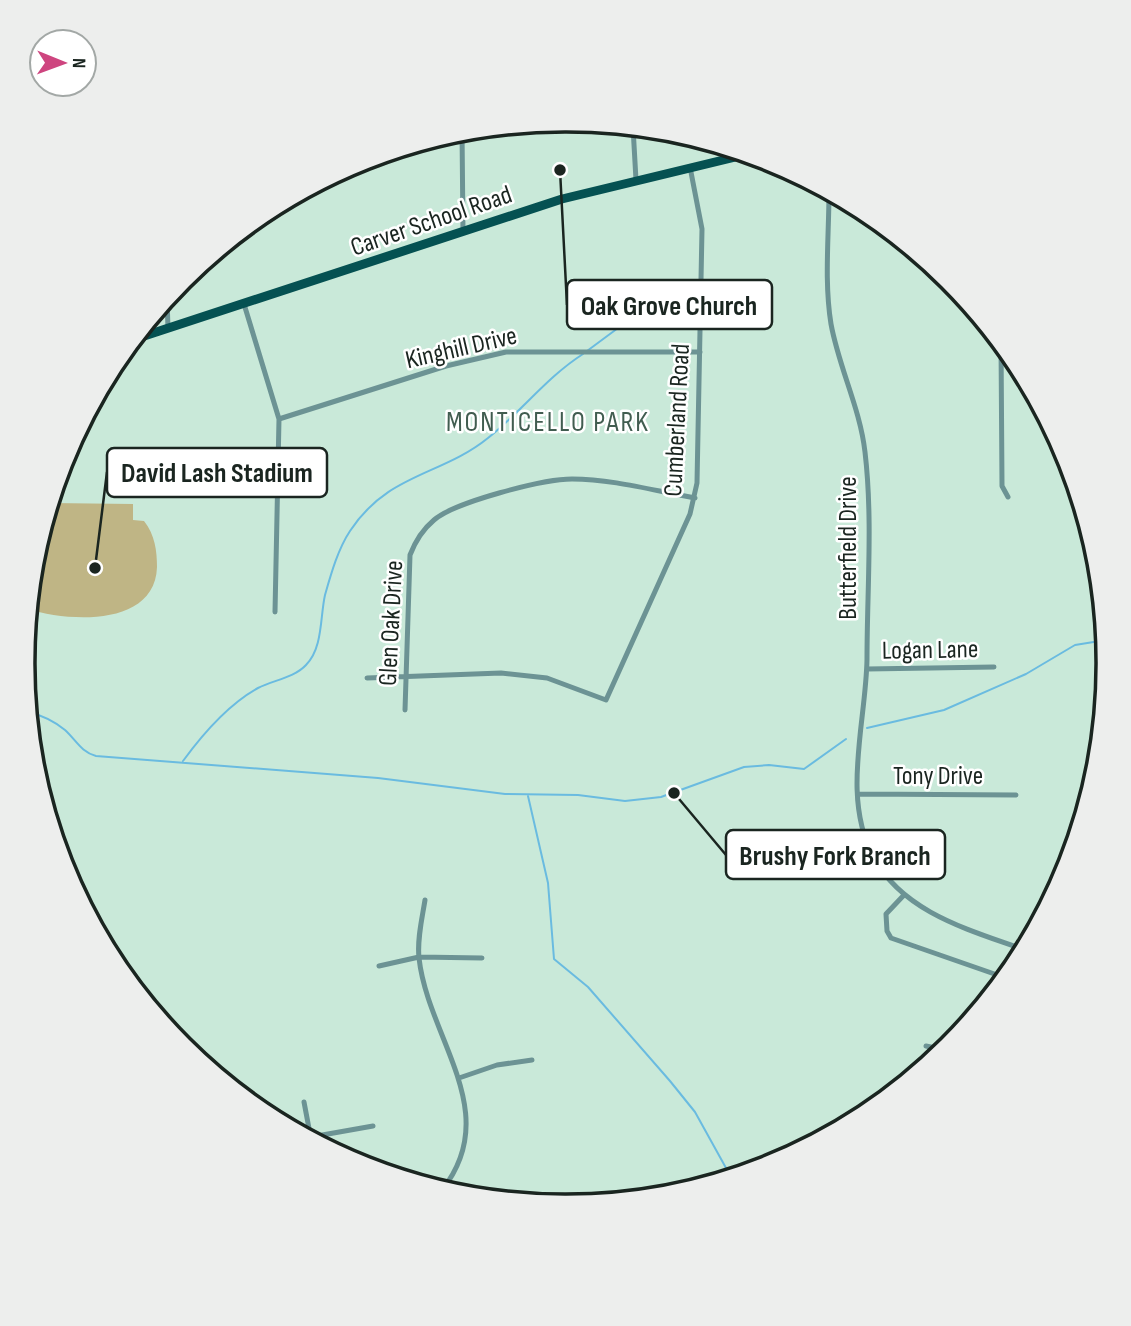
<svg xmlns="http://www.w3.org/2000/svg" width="1131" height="1326" viewBox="0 0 1131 1326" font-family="'Sofia Sans Condensed',sans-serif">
<rect width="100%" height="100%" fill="#c9e9d9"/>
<path fill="#bfb585" d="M50 503 133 504V520L144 521C155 535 157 551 157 567 155 627 69 622 28 609L33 557Z"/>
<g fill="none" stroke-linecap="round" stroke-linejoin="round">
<path stroke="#6abbe0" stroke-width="2" d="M587 351 645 308 659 288
M28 712C41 715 54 721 65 730 76 740 81 752 96 756L378 778 505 794 578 795 625 801 661 797 744 767 769 765 804 769 846 739
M867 728 944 710 1026 674 1075 645 1106 640
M183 761C202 735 229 704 258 688 273 680 294 678 306 665 323 648 320 617 325 595 331 574 338 549 350 531 388 473 441 476 488 438 522 411 547 377 583 354
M528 796 548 883 554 959 588 987 670 1081 695 1112 731 1177"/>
<path stroke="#6c9394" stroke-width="5" d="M633 127 636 180
M462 130 463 232
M725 147V160
M829 192C829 235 824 281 831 324 839 368 860 408 865 452 873 520 867 591 867 659 866 723 841 798 874 858 904 913 970 930 1025 950
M167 297 168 329
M244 304 279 419 275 612
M1001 342 1002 486 1008 497
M279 419 446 366 506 352H700
M867 669 994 667
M367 678 501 673 547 678 606 700 690 514 697 483 702 229 690 167
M405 710 410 555C415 542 422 530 434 520 455 502 543 479 572 479 613 479 655 491 695 498
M859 794 1016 795
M904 895 886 914 887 931 891 938 1006 978
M425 900C422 919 417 939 419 958 428 1039 504 1112 442 1190
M379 966 419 957 482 958
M926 1046 945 1050
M459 1078 497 1065 532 1060
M304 1102 311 1139
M311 1137 373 1126"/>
<path stroke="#055152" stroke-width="9" d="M132 340 562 199 748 154"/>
</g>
<g text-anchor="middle" stroke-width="5" stroke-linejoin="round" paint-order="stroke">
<g font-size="26" fill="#1a2520" stroke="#fff">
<text transform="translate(431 220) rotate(-19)" y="9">Carver School Road</text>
<text transform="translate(461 347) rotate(-13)" y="9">Kinghill Drive</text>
<text transform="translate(676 420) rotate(-87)" y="9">Cumberland Road</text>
<text transform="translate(847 548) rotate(-90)" y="9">Butterfield Drive</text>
<text transform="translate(390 623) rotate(-87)" y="9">Glen Oak Drive</text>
<text transform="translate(930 649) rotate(-1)" y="9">Logan Lane</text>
<text x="938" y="784">Tony Drive</text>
</g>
<g font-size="28" letter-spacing="2" fill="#415d50" stroke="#fff">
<text x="548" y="431">MONTICELLO PARK</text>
</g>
</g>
<path d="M0 0H1131V1326H0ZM565 132H566A530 530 0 0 1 1096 662V664A530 530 0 0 1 566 1194H565A530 530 0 0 1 35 664V662A530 530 0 0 1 565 132Z" fill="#edeeed" fill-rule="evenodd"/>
<path fill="none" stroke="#1a2520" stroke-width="3.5" d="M565 132H566A530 530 0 0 1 1096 662V664A530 530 0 0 1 566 1194H565A530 530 0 0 1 35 664V662A530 530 0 0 1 565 132Z"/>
<path fill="none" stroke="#1a2520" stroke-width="2.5" d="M560 170L567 305M95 568L107 472M674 793L726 855"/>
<g fill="#1a2520" stroke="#fff" stroke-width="2.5">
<circle cx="560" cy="170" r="7"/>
<circle cx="95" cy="568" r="7"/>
<circle cx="674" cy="793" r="7"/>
</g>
<g fill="#fff" stroke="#1a2520" stroke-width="2.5">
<rect x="567" y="280" width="205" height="49" rx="7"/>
<rect x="107" y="448" width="220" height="49" rx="7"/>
<rect x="726" y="830" width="219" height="49" rx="7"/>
</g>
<g font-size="28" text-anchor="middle" font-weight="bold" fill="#1a2520">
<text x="669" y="315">Oak Grove Church</text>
<text x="217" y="482">David Lash Stadium</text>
<text x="835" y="865">Brushy Fork Branch</text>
</g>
<g transform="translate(63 63) rotate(91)"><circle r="33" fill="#ffffff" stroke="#a3a8a6" stroke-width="2"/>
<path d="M0-5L12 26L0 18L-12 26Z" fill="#ce457f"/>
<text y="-10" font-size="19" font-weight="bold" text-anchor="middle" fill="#1a2520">N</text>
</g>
</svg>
